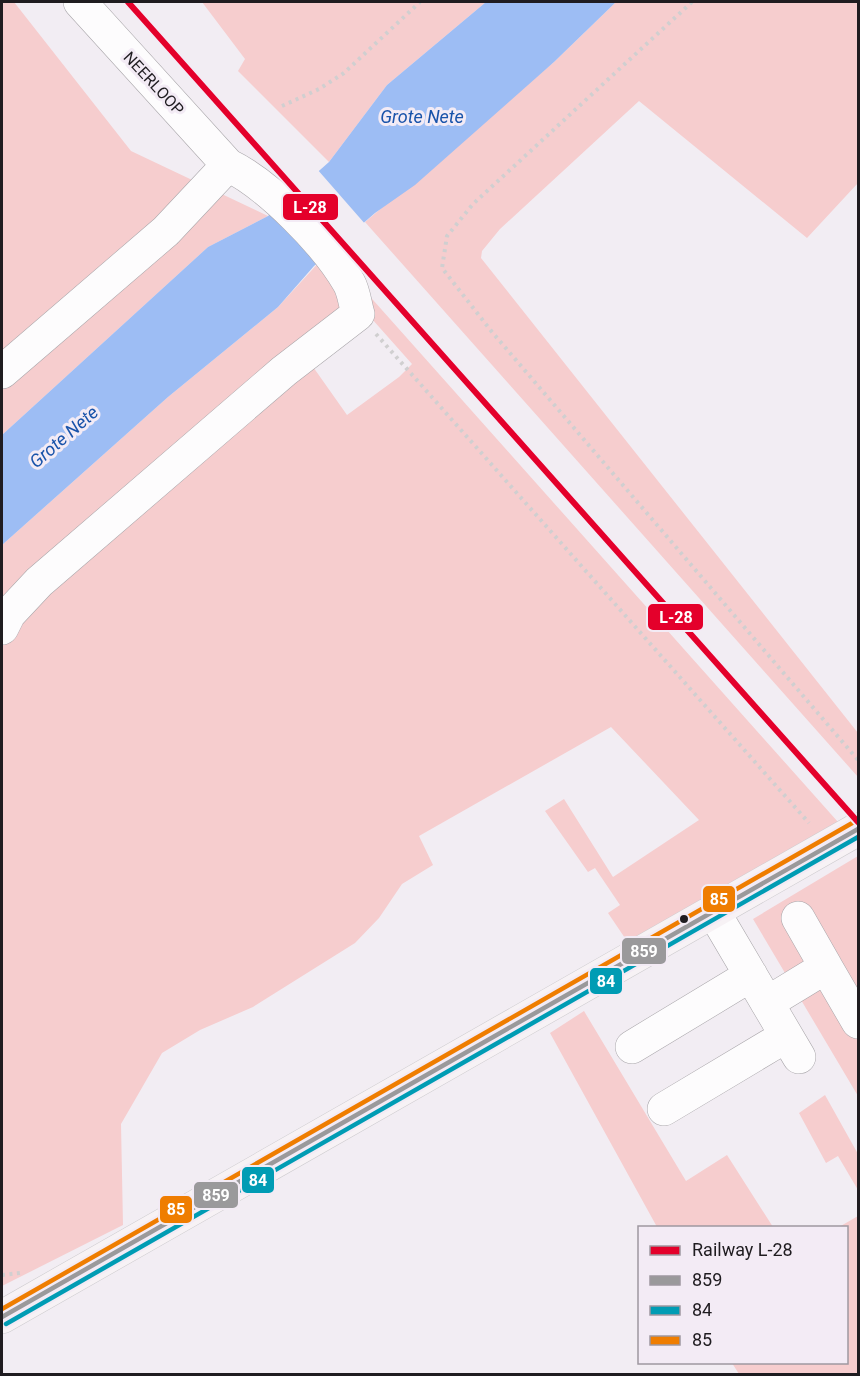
<svg xmlns="http://www.w3.org/2000/svg" width="860" height="1376" viewBox="0 0 860 1376" font-family="Roboto,sans-serif">
<rect width="100%" height="100%" fill="#f2edf3"/>
<path fill="#f6cdce" d="M2 2H14L131 151 268 216 208 247 2 435Z
M202 2H486L387 85 329 162 238 71 245 59Z
M616 2H858V183L807 238 639 101 500 229 482 251 481 258 858 733V777L365 222 554 62Z
M333 255 838 822 629 944 608 913 620 905 595 868 588 872 545 811 564 799 613 877 699 820 611 727 419 836 433 865 402 884 379 918 355 943 253 1007 200 1030 162 1053 121 1124 123 1225 2 1286V545L168 397 278 307 322 259 346 304 299 347 347 415 399 377 412 364 372 319Z
M858 856V1096L753 919Z
M584 1011 686 1181 727 1155 773 1227H657L550 1033Z
M825 1095 858 1154V1190L838 1156 826 1163 799 1113Z
M858 1216V1374H739L732 1363 846 1362V1228L839 1227Z"/>
<path fill="#9dbdf4" d="M486 2H616L554 62 415 185 375 213 314 266 278 307 168 397 2 545V435L208 247 268 216 329 162 387 85Z"/>
<path fill="#f2edf3" d="M317 169 366 225 324 262 275 206Z"/>
<g fill="none" stroke-linecap="round" stroke-linejoin="round">
<defs>
<path id="minor" d="M2 372 166 231 228 165
M2 628 9 614 39 582 284 371 358 314C355 304 354 292 349 283 326 243 269 185 228 165L80 2
M713 911 799 1057
M798 918 826 967
M767 1003 826 967 858 1022
M632 1047 751 975
M664 1109 786 1036"/>
<path id="major" d="M2 1317 858 829"/>
</defs>
<use href="#minor" stroke="#a9a6aa" stroke-width="34"/>
<use href="#major" stroke="#cdcbce" stroke-width="34"/>
<path stroke="#d0cfd0" stroke-width="4" stroke-dasharray="3 4.5" stroke-linecap="butt" d="M692 2 473 204 447 236 442 268 492 332 858 760
M282 106 319 89 344 73 420 2
M376 334 809 823
M2 1275 20 1273"/>
<use href="#minor" stroke="#fdfcfd" stroke-width="33"/>
<use href="#major" stroke="#f7f2f5" stroke-width="33"/>
<defs>
<path id="bus-1" d="M2 1317 858 829"/>
<path id="bus-2" d="M6 1324 858 837"/>
<path id="bus-3" d="M2 1309 854 822"/>
</defs>
<use href="#bus-1" stroke="#f3ebf5" stroke-width="9"/>
<use href="#bus-2" stroke="#f3ebf5" stroke-width="9"/>
<use href="#bus-3" stroke="#f3ebf5" stroke-width="9"/>
<use href="#bus-1" stroke="#9a999b" stroke-width="4.5"/>
<use href="#bus-2" stroke="#009cb4" stroke-width="4.5"/>
<use href="#bus-3" stroke="#ef7d00" stroke-width="4.5"/>
<defs>
<path id="rail-1" d="M128 2 858 822"/>
</defs>
<use href="#rail-1" stroke="#f3ebf5" stroke-width="10"/>
<use href="#rail-1" stroke="#e4002b" stroke-width="6"/>
</g>
<circle fill="#1f1c20" stroke="#f3ebf5" stroke-width="2" cx="684" cy="919" r="5"/>
<g text-anchor="middle" stroke-width="6" stroke-linejoin="round" paint-order="stroke">
<g font-size="16" fill="#1f1c20" stroke="#f3ebf5">
<text transform="translate(154 83) rotate(47)" y="6">NEERLOOP</text>
</g>
<g font-size="18" font-style="italic" fill="#1953aa" stroke="#f3ebf5">
<text x="422" y="123">Grote Nete</text>
<text transform="translate(64 437) rotate(-41)" y="6">Grote Nete</text>
</g>
</g>
<g stroke="#f3ebf5" stroke-width="2">
<rect x="282" y="193" width="57" height="28" rx="6" fill="#e4002b"/>
<rect x="647" y="603" width="57" height="28" rx="6" fill="#e4002b"/>
<rect x="702" y="885" width="34" height="28" rx="6" fill="#ef7d00"/>
<rect x="621" y="937" width="46" height="28" rx="6" fill="#9a999b"/>
<rect x="589" y="967" width="34" height="28" rx="6" fill="#009cb4"/>
<rect x="241" y="1166" width="34" height="28" rx="6" fill="#009cb4"/>
<rect x="193" y="1181" width="46" height="28" rx="6" fill="#9a999b"/>
<rect x="159" y="1195" width="34" height="29" rx="6" fill="#ef7d00"/>
</g>
<g font-size="16" text-anchor="middle" font-weight="bold" fill="#fff">
<text x="310" y="213">L-28</text>
<text x="676" y="623">L-28</text>
<text x="719" y="905">85</text>
<text x="644" y="957">859</text>
<text x="606" y="987">84</text>
<text x="258" y="1186">84</text>
<text x="216" y="1201">859</text>
<text x="176" y="1215">85</text>
</g>
<rect width="860" height="1376" fill="none" stroke="#1f1c20" stroke-width="6"/>
<rect x="638" y="1226" width="210" height="138" fill="#f3ebf5" stroke="#9e98a0" stroke-width="1.5"/>
<rect x="650" y="1246" width="30" height="9" fill="#e4002b" stroke="#9e98a0" stroke-width="1.5"/>
<text x="692" y="1256" font-size="18" fill="#1f1c20">Railway L-28</text>
<rect x="650" y="1276" width="30" height="9" fill="#9a999b" stroke="#9e98a0" stroke-width="1.5"/>
<text x="692" y="1286" font-size="18" fill="#1f1c20">859</text>
<rect x="650" y="1306" width="30" height="9" fill="#009cb4" stroke="#9e98a0" stroke-width="1.5"/>
<text x="692" y="1316" font-size="18" fill="#1f1c20">84</text>
<rect x="650" y="1336" width="30" height="9" fill="#ef7d00" stroke="#9e98a0" stroke-width="1.5"/>
<text x="692" y="1346" font-size="18" fill="#1f1c20">85</text>
</svg>
